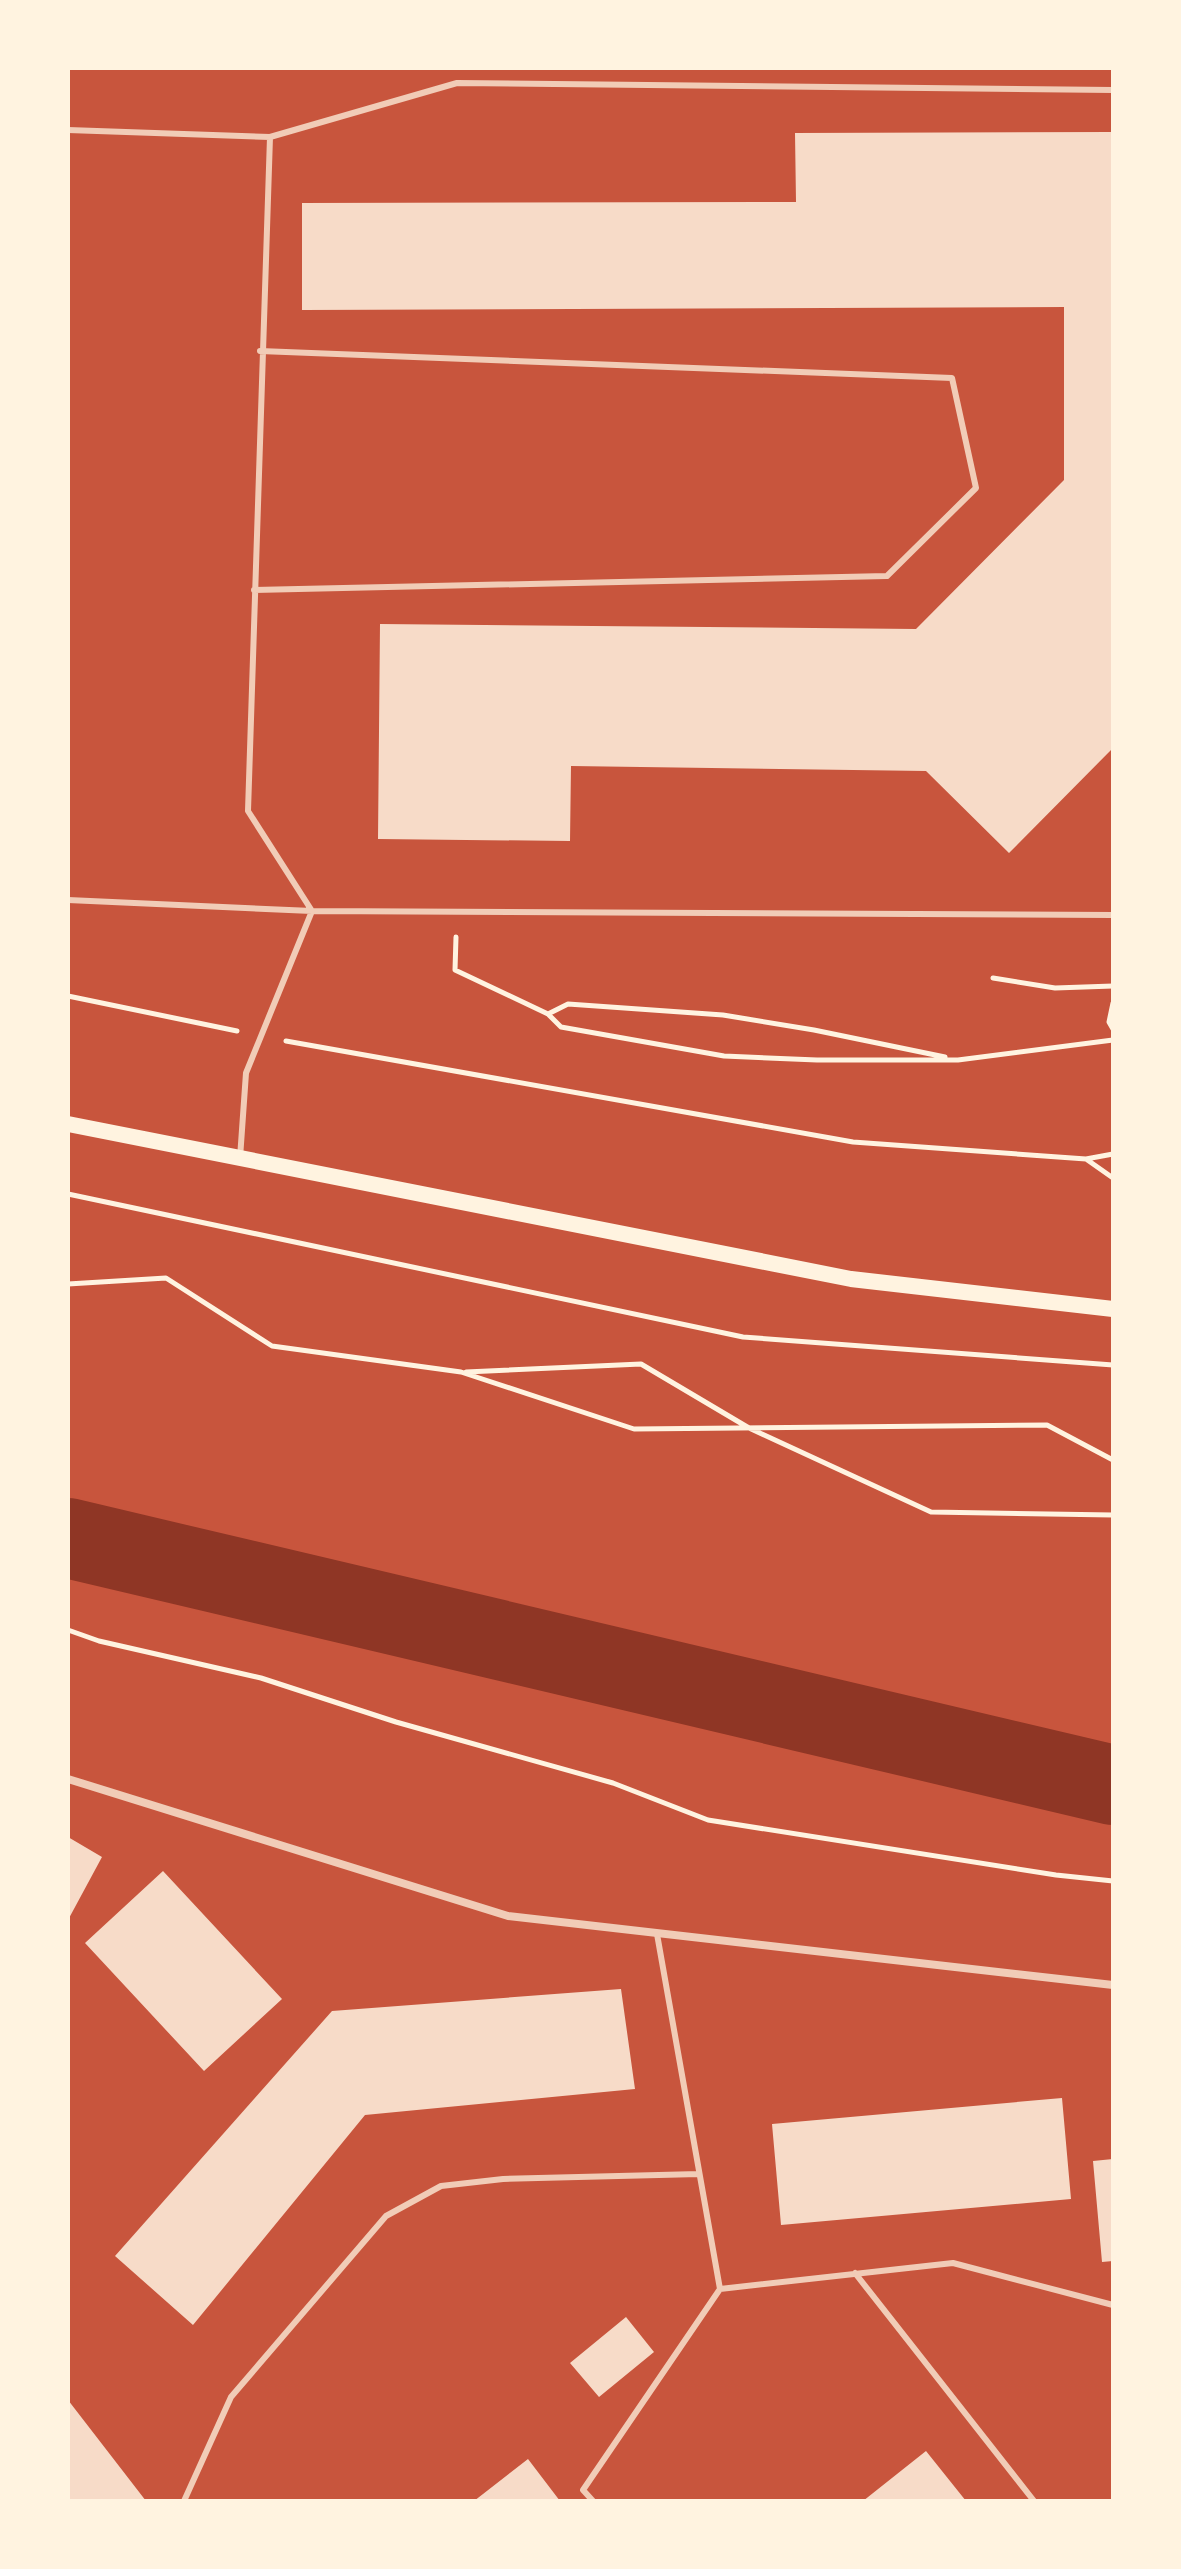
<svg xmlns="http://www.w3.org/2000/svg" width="1181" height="2569" viewBox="0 0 1181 2569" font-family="'Golos Text',sans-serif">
<rect width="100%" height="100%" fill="#c8553d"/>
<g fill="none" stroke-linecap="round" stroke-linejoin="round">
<path stroke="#8f3625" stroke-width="80" d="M68 1538 1113 1785"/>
</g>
<path fill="#f7dbc8" d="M1113 132V748L1009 853 926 771 571 766 570 841 378 839 380 624 916 629 1064 480V307L302 310V203L796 202 795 133Z
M68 1837 102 1857 68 1920Z
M163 1871 282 1999 204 2071 85 1943Z
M621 1989 635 2089 365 2115 193 2325 115 2256 332 2011Z
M1062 2098 1071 2199 781 2225 772 2124Z
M1113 2159V2261L1102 2262 1093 2161Z
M626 2317 654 2352 599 2397 570 2363Z
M68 2400 146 2501H68Z
M926 2451 966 2501H863Z
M528 2459 560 2501H474Z"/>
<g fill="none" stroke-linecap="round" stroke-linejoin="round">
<path stroke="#fff3e0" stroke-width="5" d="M456 937 455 970 548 1014 561 1027 724 1056 817 1060H958L1113 1040
M993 978 1055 988 1113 986
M68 996 237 1031
M1113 1003 1109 1022 1113 1029
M548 1014 568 1004 723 1015 814 1030 945 1057
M286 1041 853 1142 1086 1159 1113 1178
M1086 1159 1113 1154
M68 1194 743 1337 1113 1365
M68 1284 166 1278 272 1346 461 1372 634 1429 1047 1425 1113 1460
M466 1372 641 1364 749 1428 931 1512 1113 1515
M68 1630 99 1641 261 1678 396 1722 613 1783 708 1820 1056 1875 1113 1881"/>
<path stroke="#f1ccb7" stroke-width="6" d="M68 130 270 137
M254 590 887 576 976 488 952 378 260 351
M68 900 312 911
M312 911 248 811 270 137 457 83 1113 90
M240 1158 246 1073 312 911 1113 915
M657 1934 720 2289 953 2263 1113 2305
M855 2273 1034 2501
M184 2501 231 2397 386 2216 441 2186 503 2179 699 2174
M593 2501 583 2490 720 2289"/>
<path stroke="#f1ccb7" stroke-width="8" d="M68 1779 508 1916 1113 1985"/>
<path stroke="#fff3e0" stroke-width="16" d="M68 1124 851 1279 1113 1309"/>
</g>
<rect width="1181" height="2569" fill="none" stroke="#fff3e0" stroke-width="140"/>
</svg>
